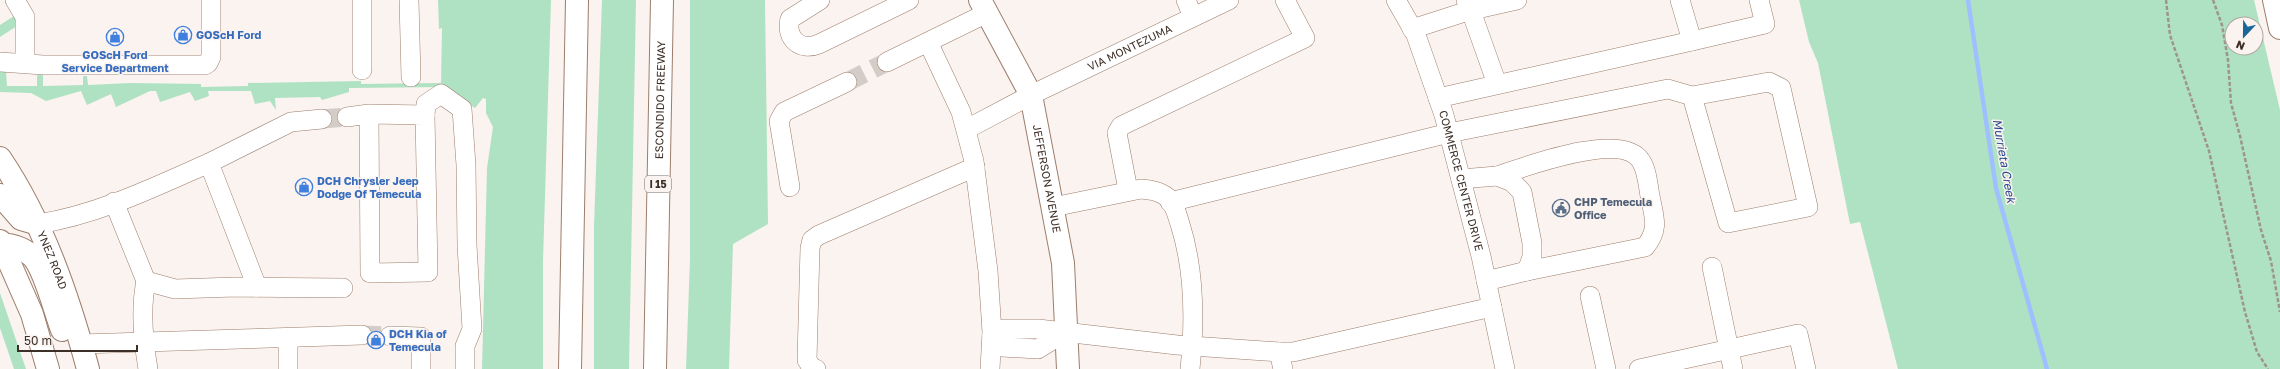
<svg xmlns="http://www.w3.org/2000/svg" width="2280" height="369" viewBox="0 0 2280 369" font-family="'Golos Text',sans-serif">
<rect width="100%" height="100%" fill="#faf3ef"/>
<path fill="#afe2c3" fill-rule="evenodd" d="M438 0H551L543 261V369H482L487 168 493 127 486 113V99L483 98 475 108 443 87 349 88V92L322 100 320 97 275 98 276 110 270 101 255 104 251 91H208L209 96 195 101 190 92 160 102 156 91H150L116 107 111 94 87 105 81 91 46 101 31 93 0 92V70L6 71 7 86H37V76L39 74H43V86L83 85V76H87L88 85 131 83 201 84V87L248 86V83L361 81V84L441 83 442 28 439 29Z
M602 0H636L629 369H594V226Z
M690 0H765L768 224 733 244 729 369H686L690 259Z
M1799 0H2254L2280 110V369H1898L1860 222 1850 224 1818 63 1809 42ZM2232 24H2256V48H2232Z
M14 16 20 24 0 37V25Z
M0 293 26 369H14L0 328Z"/>
<g fill="none" stroke-linecap="round" stroke-linejoin="round">
<path stroke="#a0bffe" stroke-width="4.5" d="M1968 0 1996 188 2047 369"/>
<path stroke="#d4ccc7" stroke-width="19" stroke-dasharray="19 10" stroke-linecap="butt" d="M847 82 887 62
M322 119 347 117
M362 335 390 336"/>
<defs>
<g id="minor">
<path d="M15 0 25 17V63"/>
<path d="M362 0V70"/>
<path d="M409 0 411 77"/>
<path d="M820 0 790 19C785 38 800 52 819 44L909 0"/>
<path d="M1186 0 1193 17"/>
<path id="s1" d="M1396 0 1416 35 1444 115 1481 256 1505 369"/>
<path d="M1466 0 1471 11 1497 84"/>
<path d="M1412 29 1468 11 1517 0"/>
<path d="M1692 41 1765 24 1759 0"/>
<path d="M928 42 961 112 974 161 988 271 992 332 990 369"/>
<path d="M0 62 43 65H205L208 63 211 57V0"/>
<path d="M887 62 987 13"/>
<path d="M1438 98 1692 41 1680 0"/>
<path d="M425 115 426 104 441 94 462 109 466 165 467 245 472 329 465 346V369"/>
<path d="M347 117 369 114 425 115 428 272 370 273 369 114"/>
<path id="s2" d="M967 129 1031 95 1229 0"/>
<path d="M209 163 291 122 322 119"/>
<path d="M1497 176C1525 167 1622 130 1641 161 1647 170 1648 185 1650 196 1654 217 1660 229 1645 247L1527 271"/>
<path d="M1461 179 1497 176 1512 182 1522 192 1532 243V257L1527 271 1486 281"/>
<path d="M790 187 779 121 784 112 847 82"/>
<path d="M1128 190 1117 133 1121 126 1305 38 1285 0"/>
<path d="M114 202 146 281"/>
<path d="M1170 202 1449 133 1668 89 1692 96 1769 82 1781 88 1808 207 1728 223 1692 96"/>
<path d="M1053 207 1141 189C1151 190 1159 191 1167 197 1175 204 1177 215 1180 224 1195 271 1195 321 1190 369"/>
<path d="M38 224C97 215 155 187 209 163L257 287"/>
<path d="M1712 267 1733 369"/>
<path d="M1590 296 1606 369"/>
<path d="M992 335 1003 329H1038L1177 345 1279 352 1283 369"/>
<path d="M390 336 421 337V369"/>
<path d="M992 341 1002 347 1038 349 1067 331"/>
<path d="M81 344 362 335"/>
<path d="M1279 352H1293L1492 307"/>
<path d="M148 369C143 340 140 310 146 281L175 289 235 287 343 288"/>
<path d="M288 369V338"/>
<path d="M816 369 812 368 807 360 810 248 812 240 819 235 975 167"/>
<path d="M1639 369 1798 334 1806 369"/>
</g>
<g id="major">
<path id="s3" d="M980 0 1031 95 1063 263 1068 369"/>
<path d="M2274 0 2280 28"/>
<path id="s4" d="M0 158C43 222 68 295 88 369"/>
<path d="M0 195 21 219 38 224"/>
<path d="M0 241 32 314 48 369"/>
<path d="M1 244C13 245 25 249 33 257 45 270 55 312 62 330"/>
</g>
<g id="highway">
<path d="M570 369 577 0"/>
<path id="s5" d="M655 369 662 0"/>
</g>
</defs>
<use href="#minor" stroke="#9d7d6b" stroke-width="20"/>
<use href="#major" stroke="#9d7d6b" stroke-width="24"/>
<use href="#highway" stroke="#9d7d6b" stroke-width="24"/>
<path stroke="#9e948e" stroke-width="2.5" stroke-dasharray="4 2" stroke-linecap="butt" d="M2166 0 2170 35 2209 151 2245 312 2257 352 2268 369
M2213 0 2222 25 2228 60 2231 103 2240 136 2261 230 2271 261 2280 312"/>
<use href="#minor" stroke="#fff" stroke-width="19"/>
<use href="#major" stroke="#fff" stroke-width="22"/>
<use href="#highway" stroke="#fff" stroke-width="22"/>
</g>
<defs>
<symbol id="shop-ring" viewBox="-11 -11 22 22"><circle r="9.5" fill="#faf3ef" stroke="#3f7fe0" stroke-width="1.5"/><path d="M-5-2.5h2.3a2.7 3.5 0 0 1 5.4 0H5L5.5 6h-11ZM-1.5-2.5h3a1.5 2.3 0 0 0-3 0Z" fill="#3f7fe0"/></symbol>
<symbol id="civic-ring" viewBox="-11 -11 22 22"><circle r="9.5" fill="#faf3ef" stroke="#5c6f8a" stroke-width="1.5"/><path d="M-.6-6.5H3V-4.5H.6V-3L4-1V1h2V6H-6V1h2V-1L-.6-3ZM-1.2 2.5V6h2.4V2.5Z" fill="#5c6f8a"/></symbol>
</defs>
<g fill-rule="evenodd">
<use href="#shop-ring" x="173" y="25" width="20" height="20"/>
<use href="#shop-ring" x="105" y="27" width="20" height="20"/>
<use href="#shop-ring" x="294" y="177" width="20" height="20"/>
<use href="#civic-ring" x="1551" y="198" width="20" height="20"/>
<use href="#shop-ring" x="366" y="330" width="20" height="20"/>
</g>
<g text-anchor="middle" stroke-width="3" stroke-linejoin="round" paint-order="stroke">
<rect fill="#faf3ef" stroke="#756a63" stroke-width="1" x="645" y="176" width="26" height="16" rx="3"/>
<g font-size="10" font-weight="bold" fill="#3c2f27">
<text x="658" y="188">I 15</text>
</g>
<g font-size="11" font-weight="bold" fill="#366cbe" stroke="#faf3ef" text-anchor="start">
<text x="196" y="39">GOScH Ford</text>
<text x="115" y="59" text-anchor="middle">GOScH Ford<tspan x="115" dy="13">Service Department</tspan></text>
<text x="317" y="185">DCH Chrysler Jeep<tspan x="317" dy="13">Dodge Of Temecula</tspan></text>
<text x="389" y="338">DCH Kia of<tspan x="389" dy="13">Temecula</tspan></text>
</g>
<g font-size="11" fill="#3c2f27" stroke="#faf3ef">
<text dy="4" stroke="none"><textPath href="#s2" startOffset="182">VIA MONTEZUMA</textPath></text>
<text dy="4" stroke="none"><textPath href="#s5" startOffset="269">ESCONDIDO FREEWAY</textPath></text>
<text dy="4" stroke="none"><textPath href="#s3" startOffset="193">JEFFERSON AVENUE</textPath></text>
<text dy="4" stroke="none"><textPath href="#s1" startOffset="193">COMMERCE CENTER DRIVE</textPath></text>
<text dy="4" stroke="none"><textPath href="#s4" startOffset="115">YNEZ ROAD</textPath></text>
</g>
<g font-size="11" font-weight="bold" fill="#4e5e75" stroke="#faf3ef" text-anchor="start">
<text x="1574" y="206">CHP Temecula<tspan x="1574" dy="13">Office</tspan></text>
</g>
<g font-size="12" font-style="italic" fill="#294a92" stroke="#faf3ef">
<text transform="translate(2004 161) rotate(80)" y="4">Murrieta Creek</text>
</g>
</g>
<g transform="translate(2244 36) rotate(202)"><circle r="19" fill="#faf3ef" stroke="#aea59f"/>
<path d="M0-3L7 15L0 10L-7 15Z" fill="#19679a"/>
<text y="-6" font-size="11" font-weight="bold" text-anchor="middle" fill="#3c2f27">N</text>
</g>
<path d="M18 345v6h119v-6" fill="none" stroke="#3c2f27" stroke-width="2"/>
<text x="24" y="345" font-size="12" fill="#3c2f27" stroke="#faf3ef" stroke-width="3" paint-order="stroke">50 m</text>
</svg>
